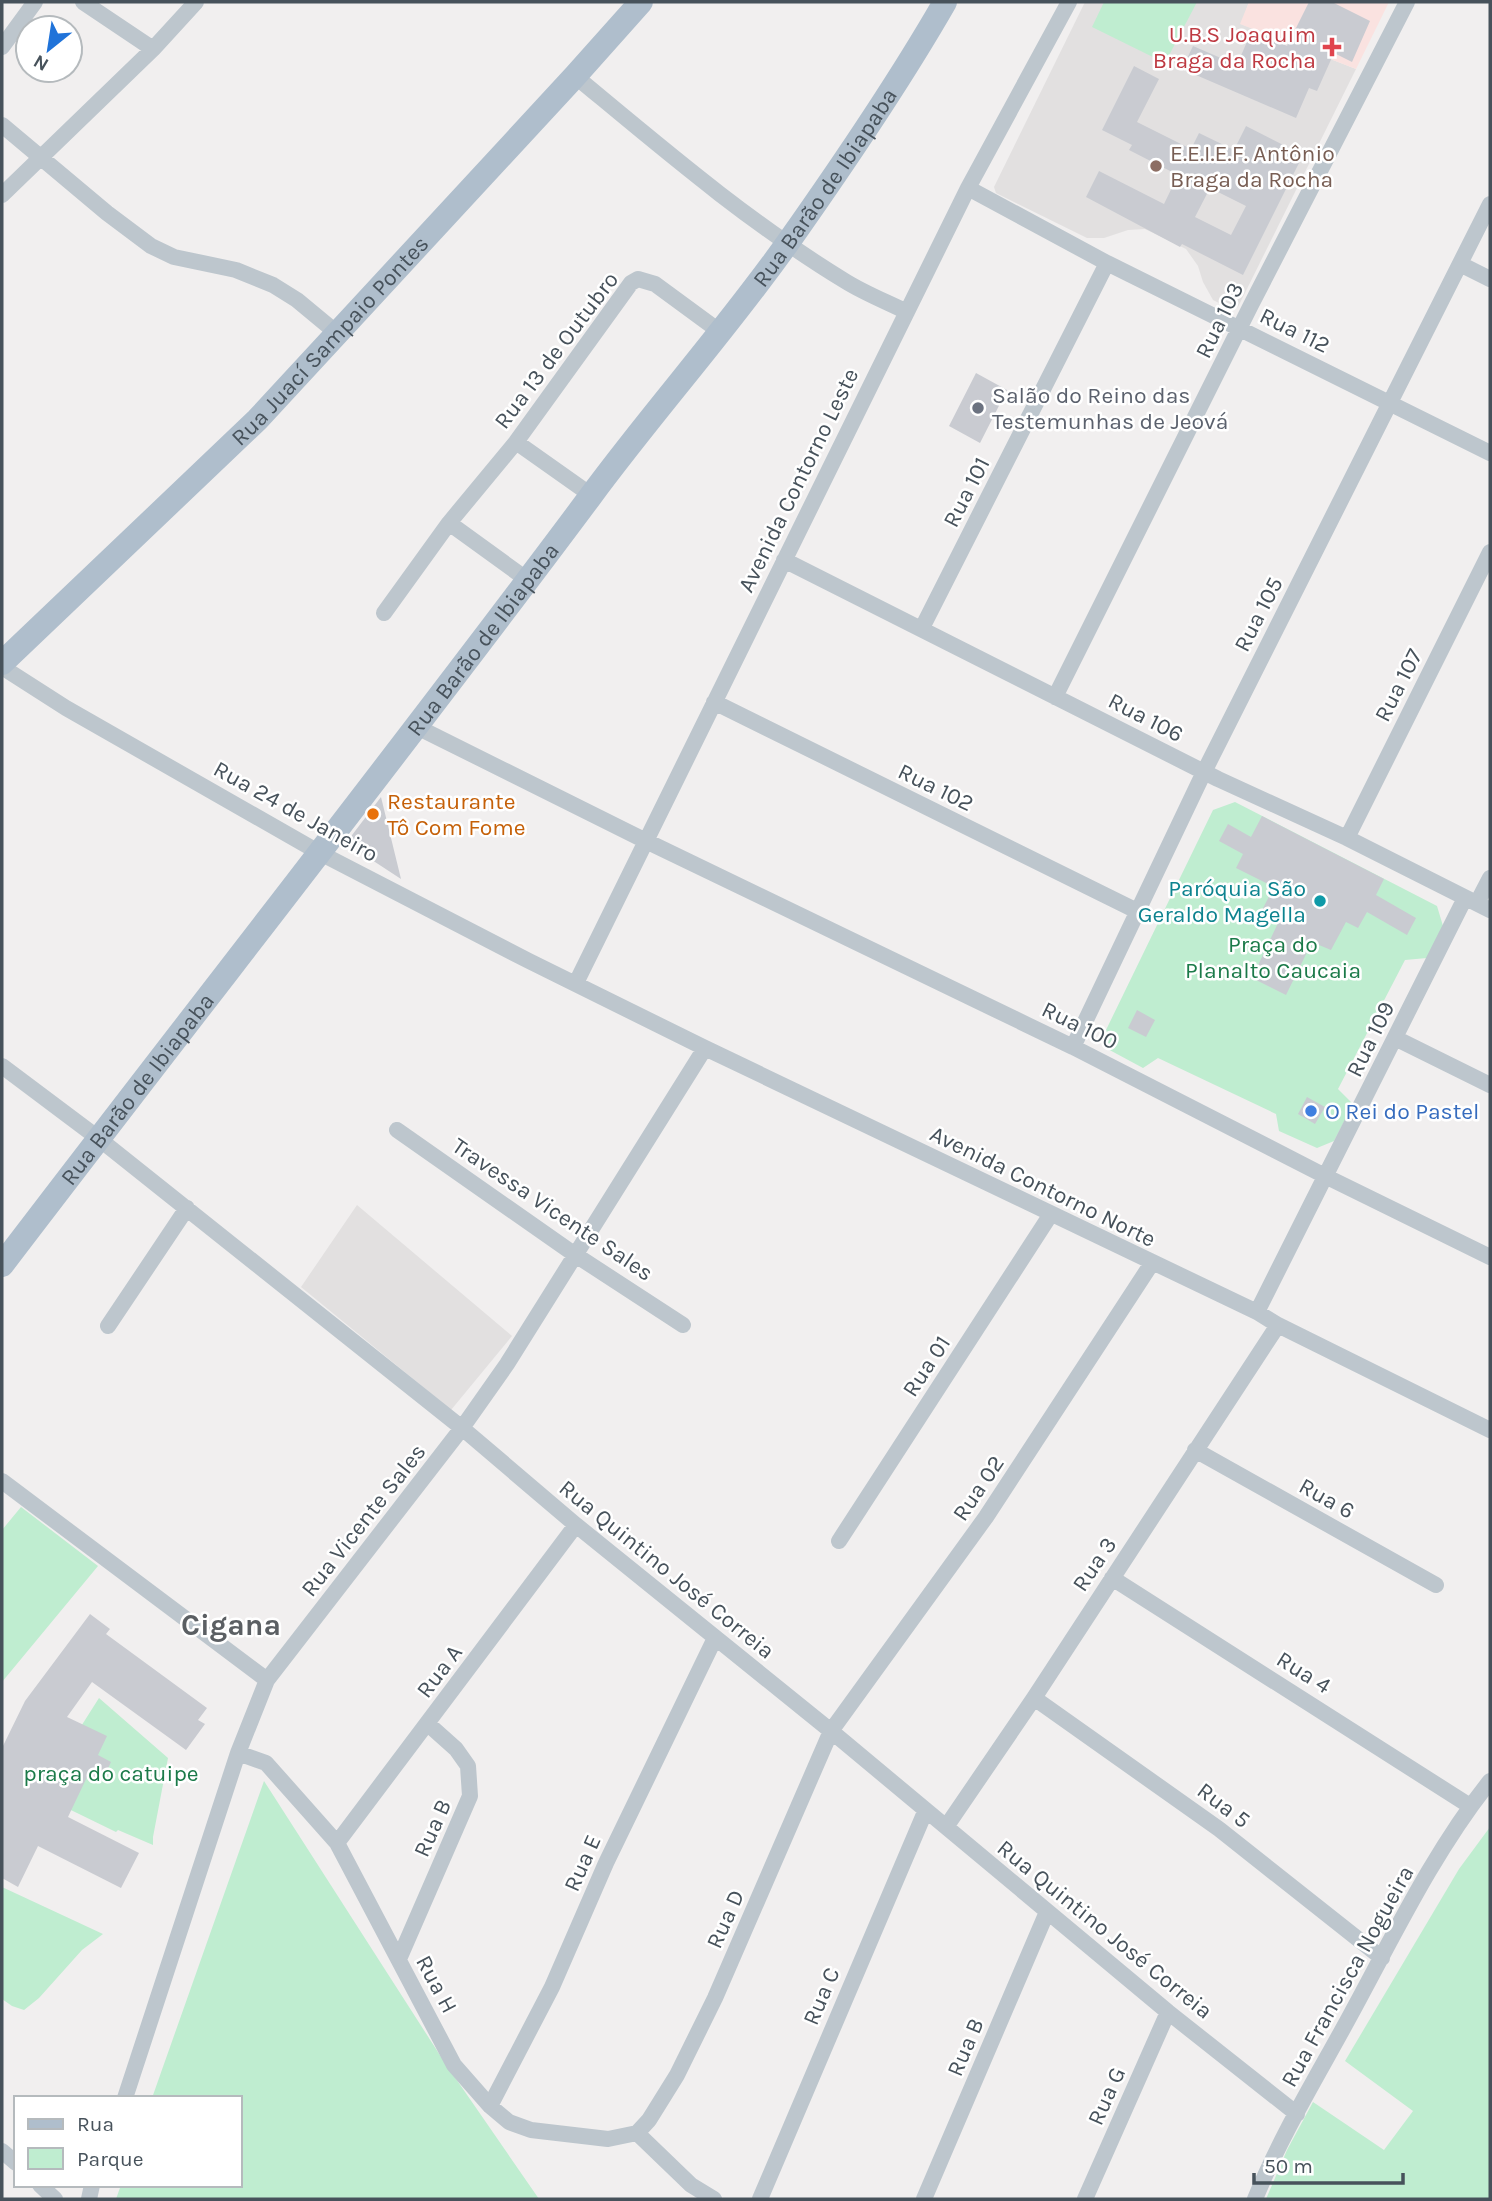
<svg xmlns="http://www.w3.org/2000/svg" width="1492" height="2201" viewBox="0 0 1492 2201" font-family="Karla,sans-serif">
<rect width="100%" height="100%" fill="#f1efef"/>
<path fill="#e2e0e0" d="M1085 2H1249L1241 24 1356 69 1238 307 1233 310 1213 300 1203 282 1198 266 1186 249 1145 229 1128 230 1104 238H1087L996 193 994 187Z
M357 1205 512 1336 451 1410 301 1287Z"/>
<path fill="#fae2e0" d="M1249 2H1389L1356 69 1240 24Z"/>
<path fill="#bfedd0" d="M1104 2H1197L1165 63 1092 27Z
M1235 802 1437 906 1443 926 1427 958 1405 960 1338 1089 1353 1104 1334 1141 1317 1148 1279 1131 1276 1114 1158 1058 1143 1068 1104 1047 1106 1030 1213 810Z
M21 1507 98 1566 2 1682V1530Z
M99 1698 168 1758 153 1837V1845L118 1830 116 1832 38 1794Z
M264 1781 445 2063 539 2199H116L121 2185H240V2098H152Z
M1490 1827V2199H1266L1287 2150 1313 2102 1384 2150 1413 2111 1345 2061 1459 1869Z
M2 1887 103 1934 82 1950 39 1998 24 2010 12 2006 2 1999Z"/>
<path fill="#c9cbd1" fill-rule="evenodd" d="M1309 2H1332L1370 21 1352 62 1334 53 1317 91 1309 88 1296 118 1182 69 1193 46 1237 65 1252 30 1287 46Z
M1134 66 1159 79 1137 122 1191 149 1199 133 1234 150 1246 126 1303 155 1243 275 1182 244 1180 247 1086 197 1099 171 1164 204 1178 175 1129 150 1132 145 1102 130ZM1210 188 1246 206 1231 235 1195 217Z
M976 373 1007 390 980 443 949 426Z
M381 797 401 879 346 843Z
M1262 816 1384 879 1376 895 1416 918 1407 935 1367 912 1358 928 1346 922 1331 950 1312 942 1286 995 1252 978 1278 923 1260 914 1274 887 1236 868 1243 854 1219 841 1228 824 1251 837Z
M1137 1010 1155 1020 1146 1037 1128 1028Z
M1307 1097 1325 1107 1315 1124 1298 1114Z
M90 1614 110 1629 106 1634 207 1708 198 1720 205 1724 186 1750 92 1682 67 1717 107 1736 98 1755 111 1762 102 1781 88 1775 68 1817 139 1853 121 1888 38 1846 18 1887 2 1878V1748L25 1701Z"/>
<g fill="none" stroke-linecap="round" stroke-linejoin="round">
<path stroke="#bdc6cd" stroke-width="16" d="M83 2 153 49
M2 47 35 2
M575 76C662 148 748 222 845 281 864 293 887 302 907 312
M2 125 107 213 151 246 174 257 236 270 273 285 297 300 338 334
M968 188 1107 263 1490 453
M2 195 153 49 196 2
M1460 264 1490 279
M516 442 591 495
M449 523 529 581
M784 560 1218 779 1347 838 1490 910
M384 613 449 523 516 442 631 283 638 279 655 284 719 331
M922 628 1107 263
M2 667 66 708 320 853 529 961 705 1048 1257 1312 1278 1325 1490 1430
M1055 697 1251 305 1407 2
M714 702 1139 912
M417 727 646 841 1073 1047 1327 1177 1490 1257
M1347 838 1490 552
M1477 903 1490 878
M576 983 968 188 1069 2
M1395 1038 1490 1085
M1073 1047 1204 772 1490 204
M2 1066 98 1138 462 1428 576 1525 831 1731 1168 2012 1297 2114
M397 1130 574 1254 683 1325
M1257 1312 1465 898
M108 1326 187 1208
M1195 1450 1436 1585
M2 1481 267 1680
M839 1541 1051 1214
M1112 1578 1470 1806
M1034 1698 1219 1829 1382 1958
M238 1753 266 1763 337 1843 454 2065 490 2106 509 2122 531 2130 608 2139 637 2133 649 2120 677 2075 715 1998 831 1731 986 1517 1152 1263
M946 1827 1034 1698 1278 1325
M337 1843 576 1525
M399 1959 470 1796 468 1766 456 1749 428 1724
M125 2098 238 1753 267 1680 462 1428 507 1364 705 1048
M490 2106 552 1987 606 1863 715 1638
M637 2133 691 2185 714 2199
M2 2151 16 2163
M40 2185 55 2199
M89 2199 92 2185
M760 2199 925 1812
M924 2199 1047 1912
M1085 2199 1168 2012
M1255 2199C1281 2135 1318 2075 1351 2014 1394 1935 1434 1851 1490 1781"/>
<g stroke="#afbecc" stroke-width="24">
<path id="s1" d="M2 663 257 420 575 76 641 2"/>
<path id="s2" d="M2 1265C197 1009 397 756 590 497 654 410 727 329 789 241 844 163 898 84 945 2"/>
</g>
</g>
<path fill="#e0444e" stroke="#fff" stroke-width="2.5" d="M1328.5 36.5h7v7h7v7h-7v7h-7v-7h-7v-7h7z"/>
<circle fill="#8d6e63" stroke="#fff" stroke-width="2.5" cx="1156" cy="166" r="7"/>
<circle fill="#6b7280" stroke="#fff" stroke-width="2.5" cx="978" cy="408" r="7"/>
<circle fill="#e8710a" stroke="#fff" stroke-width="2.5" cx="373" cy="814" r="7"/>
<circle fill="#0f9aa8" stroke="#fff" stroke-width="2.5" cx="1320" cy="901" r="7"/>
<circle fill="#3f7fe0" stroke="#fff" stroke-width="2.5" cx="1311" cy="1111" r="7"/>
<g text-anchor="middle" stroke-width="5" stroke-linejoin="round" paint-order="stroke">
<g font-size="23" fill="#be3a42" stroke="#fff" text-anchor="end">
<text x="1316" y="42">U.B.S Joaquim<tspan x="1316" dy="26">Braga da Rocha</tspan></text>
</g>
<g font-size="23" fill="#785e54" stroke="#fff" text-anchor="start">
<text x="1170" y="161">E.E.I.E.F. Antônio<tspan x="1170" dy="26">Braga da Rocha</tspan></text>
</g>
<g font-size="23" fill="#47525b" stroke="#fff">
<text dy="8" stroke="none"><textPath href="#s2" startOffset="1356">Rua Barão de Ibiapaba</textPath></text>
<text transform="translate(1219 320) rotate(-64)" y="8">Rua 103</text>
<text transform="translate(1295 330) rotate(26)" y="8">Rua 112</text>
<text dy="8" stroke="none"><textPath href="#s1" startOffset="460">Rua Juací Sampaio Pontes</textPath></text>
<text transform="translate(556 350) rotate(-53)" y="8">Rua 13 de Outubro</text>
<text transform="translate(798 480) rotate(-64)" y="8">Avenida Contorno Leste</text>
<text transform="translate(966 492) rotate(-63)" y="8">Rua 101</text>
<text transform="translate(1258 614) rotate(-63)" y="8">Rua 105</text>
<text dy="8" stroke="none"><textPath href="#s2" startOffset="789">Rua Barão de Ibiapaba</textPath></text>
<text transform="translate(1398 685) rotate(-63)" y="8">Rua 107</text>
<text transform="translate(1146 717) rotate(27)" y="8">Rua 106</text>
<text transform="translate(936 787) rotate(26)" y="8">Rua 102</text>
<text transform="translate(296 811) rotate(29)" y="8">Rua 24 de Janeiro</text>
<text transform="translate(1080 1025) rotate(26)" y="8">Rua 100</text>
<text transform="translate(1370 1039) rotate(-64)" y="8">Rua 109</text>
<text dy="8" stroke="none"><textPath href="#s2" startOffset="222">Rua Barão de Ibiapaba</textPath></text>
<text transform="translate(1043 1186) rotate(26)" y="8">Avenida Contorno Norte</text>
<text transform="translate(553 1209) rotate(34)" y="8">Travessa Vicente Sales</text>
<text transform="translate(926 1366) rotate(-57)" y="8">Rua 01</text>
<text transform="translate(978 1488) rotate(-56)" y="8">Rua 02</text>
<text transform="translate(1327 1498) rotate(29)" y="8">Rua 6</text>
<text transform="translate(363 1520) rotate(-52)" y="8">Rua Vicente Sales</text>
<text transform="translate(1094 1564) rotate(-56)" y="8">Rua 3</text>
<text transform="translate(667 1569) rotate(39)" y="8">Rua Quintino José Correia</text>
<text transform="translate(439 1671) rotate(-53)" y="8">Rua A</text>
<text transform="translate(1304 1672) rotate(32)" y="8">Rua 4</text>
<text transform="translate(1224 1805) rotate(37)" y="8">Rua 5</text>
<text transform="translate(432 1828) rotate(-66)" y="8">Rua B</text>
<text transform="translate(582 1863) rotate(-66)" y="8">Rua E</text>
<text transform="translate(725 1919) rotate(-66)" y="8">Rua D</text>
<text transform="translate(1105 1929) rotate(39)" y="8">Rua Quintino José Correia</text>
<text transform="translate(1347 1976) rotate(-61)" y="8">Rua Francisca Nogueira</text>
<text transform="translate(437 1984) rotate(62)" y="8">Rua H</text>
<text transform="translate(821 1996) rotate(-67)" y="8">Rua C</text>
<text transform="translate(965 2047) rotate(-67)" y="8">Rua B</text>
<text transform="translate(1106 2096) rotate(-66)" y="8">Rua G</text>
</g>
<g font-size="23" fill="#5b616d" stroke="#fff" text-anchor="start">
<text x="992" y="403">Salão do Reino das<tspan x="992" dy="26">Testemunhas de Jeová</tspan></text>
</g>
<g font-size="23" fill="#c56008" stroke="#fff" text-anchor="start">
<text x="387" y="809">Restaurante<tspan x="387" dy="26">Tô Com Fome</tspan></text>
</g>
<g font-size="23" fill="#0d838f" stroke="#fff" text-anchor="end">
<text x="1306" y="896">Paróquia São<tspan x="1306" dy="26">Geraldo Magella</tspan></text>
</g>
<g font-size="23" fill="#1b7a49" stroke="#fff">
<text x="1273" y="952">Praça do<tspan x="1273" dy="26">Planalto Caucaia</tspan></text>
<text x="111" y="1781">praça do catuipe</text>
</g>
<g font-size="23" fill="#366cbe" stroke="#fff" text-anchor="start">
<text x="1325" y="1119">O Rei do Pastel</text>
</g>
<g font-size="30" font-weight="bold" fill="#5b5f63" stroke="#fff">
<text x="231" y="1635">Cigana</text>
</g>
</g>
<rect width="1492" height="2201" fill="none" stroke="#47525b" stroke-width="7"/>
<rect x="14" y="2096" width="228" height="91" fill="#ffffff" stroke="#b5babd" stroke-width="2"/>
<rect x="28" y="2119" width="35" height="10" fill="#afbecc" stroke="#b5babd" stroke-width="2"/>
<text x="77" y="2131" font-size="21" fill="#47525b">Rua</text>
<rect x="28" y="2148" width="35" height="21" fill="#bfedd0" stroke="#b5babd" stroke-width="2"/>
<text x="77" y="2166" font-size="21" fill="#47525b">Parque</text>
<g transform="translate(49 49) rotate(210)"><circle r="33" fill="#ffffff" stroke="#b5babd" stroke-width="2"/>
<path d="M0-5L12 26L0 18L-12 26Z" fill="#2073d9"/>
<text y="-10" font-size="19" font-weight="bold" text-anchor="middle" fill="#47525b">N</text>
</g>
<path d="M1254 2173v10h149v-10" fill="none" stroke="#47525b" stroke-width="3.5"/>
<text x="1264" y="2173" font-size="21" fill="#47525b" stroke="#ffffff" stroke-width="5" paint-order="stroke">50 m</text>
</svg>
